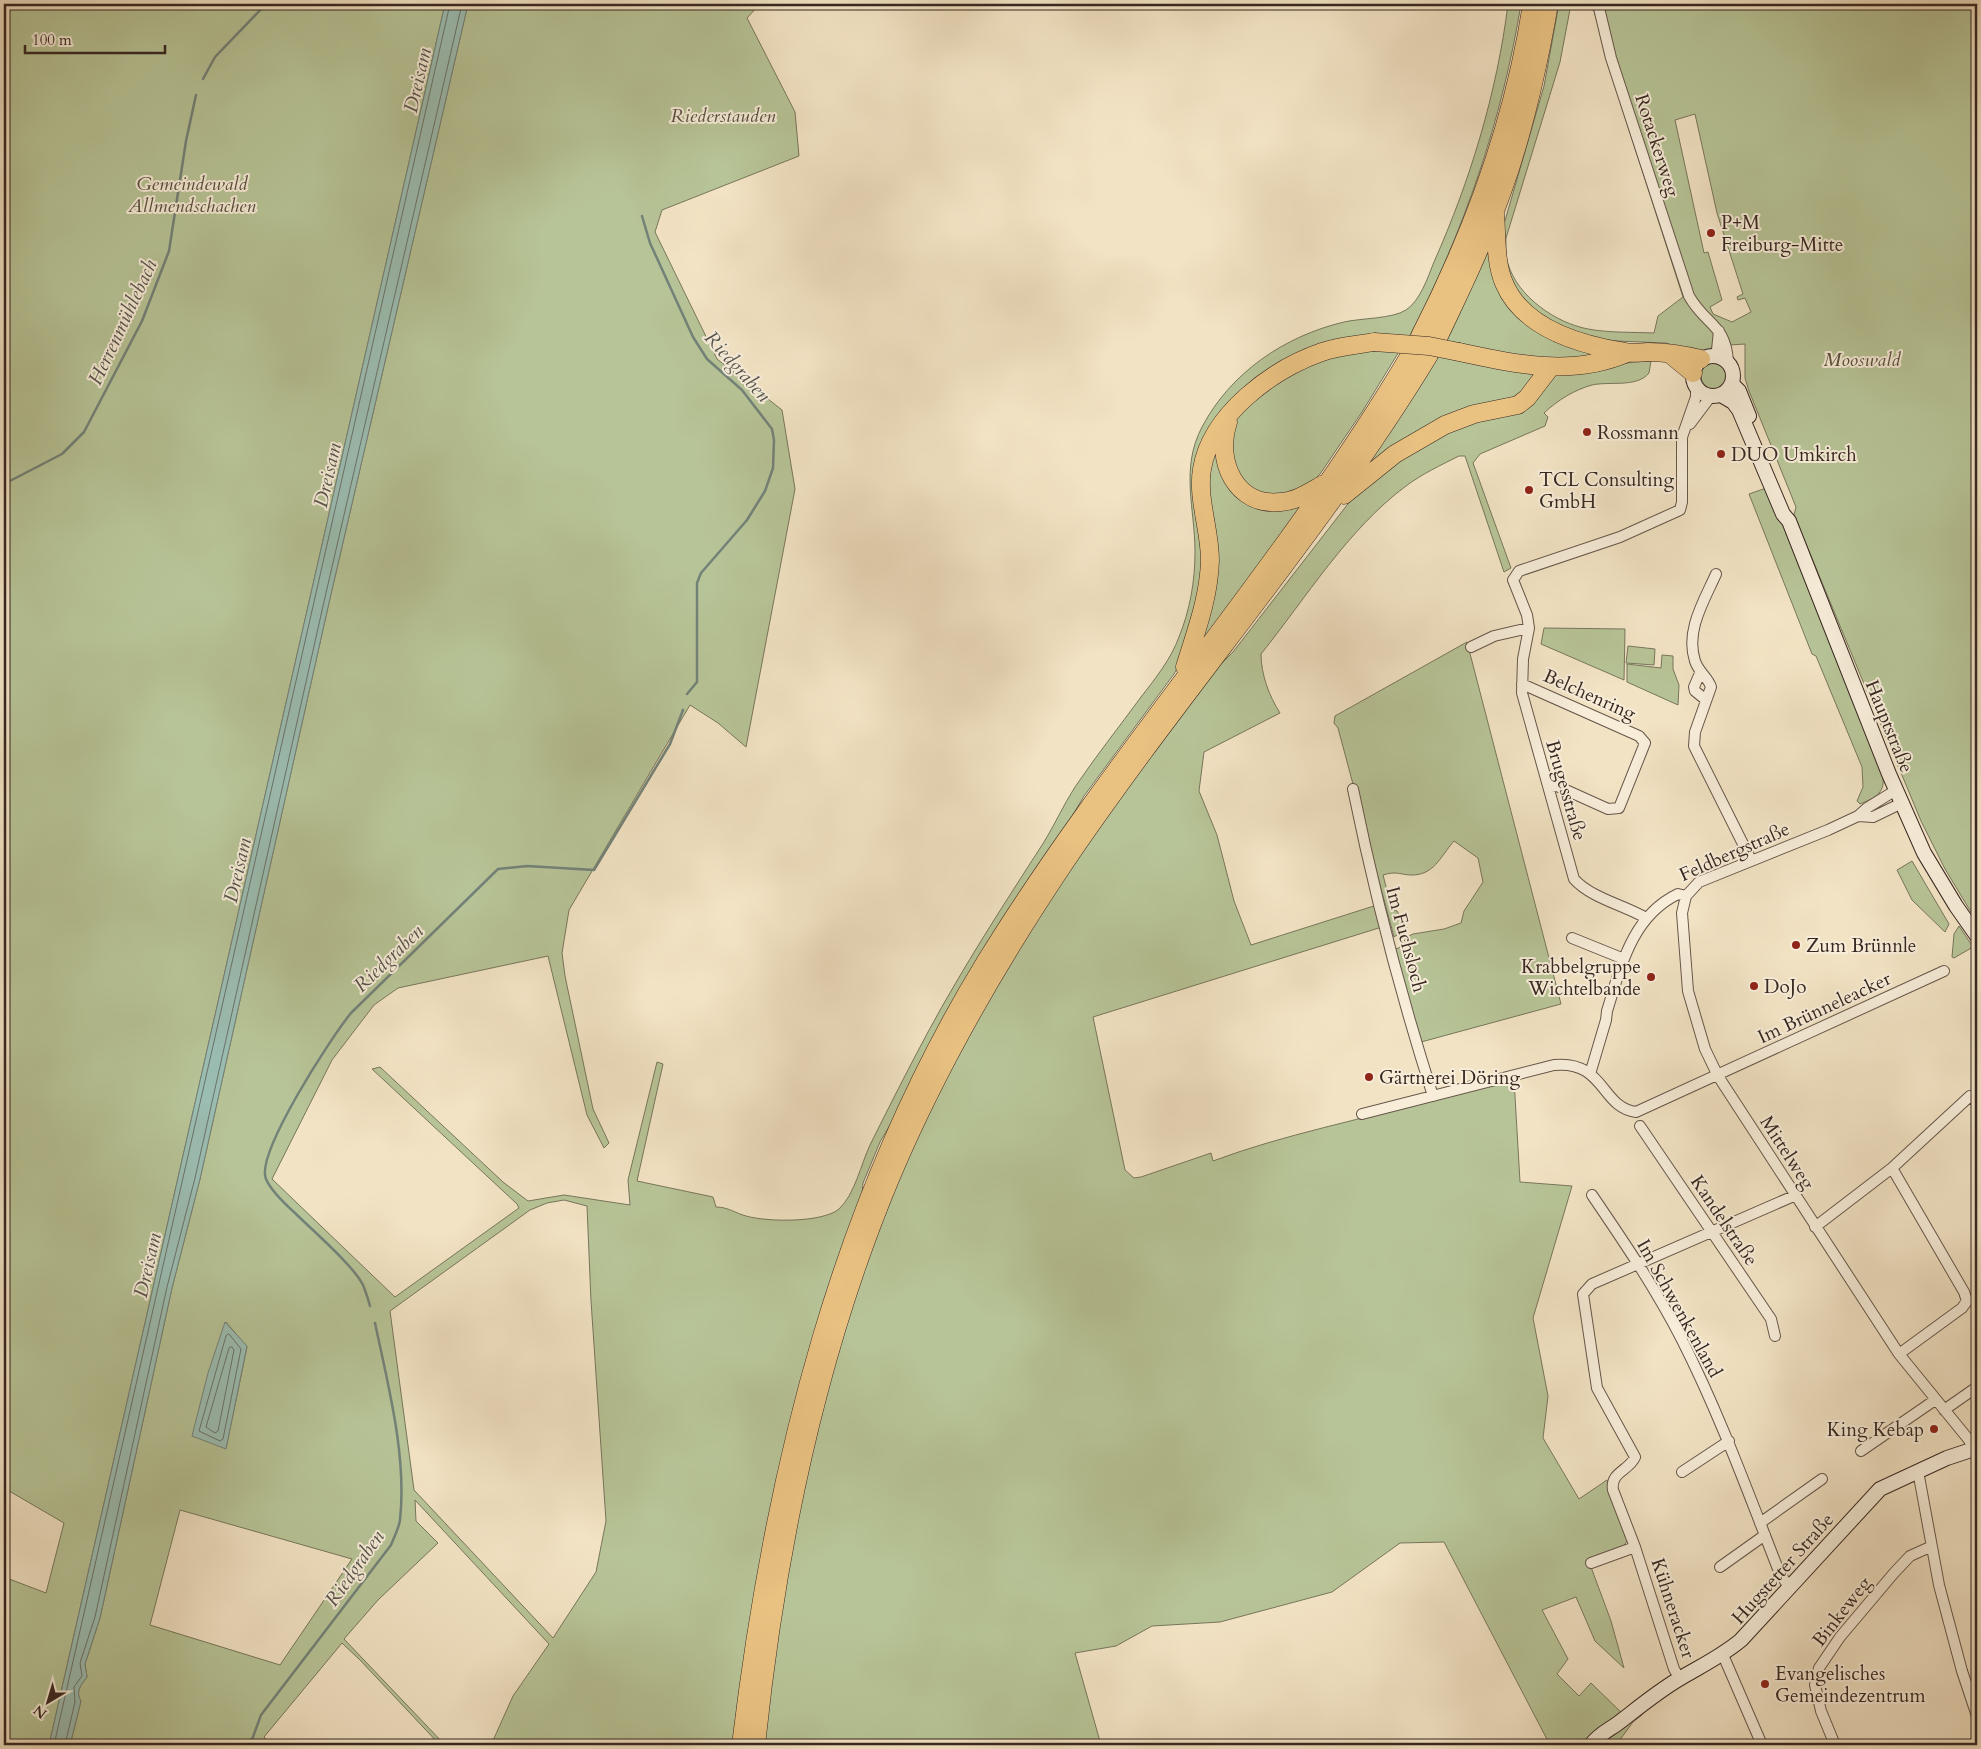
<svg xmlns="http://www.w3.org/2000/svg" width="1981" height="1749" viewBox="0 0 1981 1749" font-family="Cardo,serif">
<rect width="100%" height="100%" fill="#f2e3c4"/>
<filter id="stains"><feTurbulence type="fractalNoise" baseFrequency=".004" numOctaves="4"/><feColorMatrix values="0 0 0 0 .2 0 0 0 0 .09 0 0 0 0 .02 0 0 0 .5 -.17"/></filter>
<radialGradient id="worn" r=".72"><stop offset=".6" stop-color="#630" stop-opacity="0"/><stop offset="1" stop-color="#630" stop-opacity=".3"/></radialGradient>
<path fill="#b7c497" stroke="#77765c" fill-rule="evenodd" d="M4 4H445L49 1745H4V1577L46 1593 64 1523 4 1488Z
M468 4H760L747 18 795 112 799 156 662 210 655 232 717 359 782 410 795 489 746 747 718 723 690 705 569 910 562 953 565 976 593 1109 609 1143 604 1148 587 1115 548 956 398 988 374 1005 332 1060 272 1179 395 1297 519 1208 517 1204 372 1069 380 1067 503 1182 528 1201 564 1195 630 1205 628 1180 657 1062 663 1064 637 1181 713 1197 716 1207C728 1207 735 1213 746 1216 767 1222 822 1223 839 1209 855 1194 861 1164 870 1145 889 1107 908 1069 928 1032 963 967 1004 904 1044 842 1055 824 1064 804 1075 787 1096 756 1119 727 1141 697 1155 679 1171 659 1179 637 1190 610 1195 581 1195 552 1195 508 1180 469 1202 427 1231 372 1285 336 1344 322 1361 318 1392 319 1406 310 1420 301 1428 277 1434 262 1470 181 1497 93 1508 4H1521C1502 120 1464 232 1409 337L1323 346 1208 438 1207 559 1184 655 1174 674 1084 796 880 1142 863 1183 861 1203 736 1745H491L513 1696 549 1644 415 1500 416 1521 438 1543 378 1600 344 1639 445 1745H440L360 1660 342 1643 264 1737 272 1745H70L81 1701C75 1691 81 1685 87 1677L85 1664 100 1618 172 1288 200 1179 328 607ZM564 1200 587 1206 591 1301 606 1521 596 1572 553 1638 414 1490 390 1311 530 1210 547 1203ZM226 1322 247 1347 226 1448ZM180 1510 352 1559 280 1665 150 1625Z
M1559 4H1571L1560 62 1506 238C1506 246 1505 256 1508 264 1518 297 1556 323 1588 329 1610 333 1632 332 1654 333L1658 316 1683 297 1624 114 1592 4H1977V922L1945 869 1921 821 1794 515 1796 507 1749 391 1745 378V344L1714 346 1707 352 1698 354 1666 343 1591 340 1538 318 1508 280 1502 231 1544 86ZM1695 114 1717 213 1743 294 1737 297 1738 300 1745 298 1751 312 1732 322 1713 314 1710 307 1722 300 1708 252 1704 253 1675 120Z
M1493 241 1509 298 1591 348 1590 358 1532 361 1446 343Z
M1367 349 1400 350 1362 412 1320 474 1306 488 1268 497 1247 487 1231 467 1230 429 1238 413 1278 379 1306 364Z
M1438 355 1540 371 1523 397 1494 406 1359 478Z
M1651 361 1649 373C1637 388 1610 381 1592 385 1574 390 1558 400 1544 413L1548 417 1545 426 1480 454 1473 463 1511 568 1504 572 1465 456H1459C1441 465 1422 474 1406 486 1348 529 1306 598 1261 654 1261 674 1269 696 1280 713L1204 752 1199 791 1217 835 1234 901 1251 945 1377 905 1382 927 1093 1017 1125 1170 1134 1178 1141 1177 1211 1153 1213 1161C1285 1134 1361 1120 1435 1099 1475 1088 1514 1071 1555 1060L1557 1068 1514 1079 1520 1182 1572 1186 1533 1318 1548 1396 1543 1438 1579 1499 1607 1480 1628 1540 1623 1547 1588 1559 1611 1621 1624 1668 1595 1641 1576 1597 1542 1610 1568 1659 1557 1674 1579 1696 1591 1683 1628 1719 1640 1709 1642 1715 1633 1722 1616 1745H1550L1444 1542 1400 1543 1332 1592 1220 1622 1152 1626 1116 1646 1075 1653 1101 1745H759L783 1574 834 1356 881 1219 937 1092 966 1035 1068 869 1216 669 1233 652 1351 500 1410 448 1483 416 1556 375 1633 362Z
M1701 376a14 14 0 1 1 28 0a14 14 0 1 1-28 0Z
M1217 436 1244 495 1313 493 1196 649 1206 492Z
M1769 487 1883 777C1885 794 1874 798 1860 804L1857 801 1863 787 1862 767 1816 656 1812 654 1749 494Z
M1544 628 1625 629 1624 680 1541 644Z
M1467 642 1561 1004 1421 1042 1394 949 1399 948 1407 937 1413 934 1444 929 1461 923 1464 911 1483 882 1478 858 1454 841C1440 857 1434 876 1410 875 1398 874 1396 871 1383 875L1392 910 1397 911 1407 928 1394 937 1338 728 1334 723 1335 716Z
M1628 646 1655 649 1654 665 1626 663Z
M1662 655 1673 656V669L1679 685 1678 705 1627 682V664L1661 668Z
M1912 861 1949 924 1945 932 1912 900 1897 870Z
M1959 926 1973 947 1954 958 1952 957 1954 934Z"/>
<path fill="#9bbeb3" stroke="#738279" d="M445 4H468L328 607 200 1179 172 1288 100 1618 85 1664 87 1677C81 1685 75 1691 81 1701L70 1745H49Z
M225 1322 247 1346 226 1449 192 1436 208 1373Z"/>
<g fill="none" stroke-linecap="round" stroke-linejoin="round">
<path stroke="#69726a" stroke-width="1" d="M229 1334 241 1349 223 1439 220 1441 199 1431 226 1336Z
M232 1347 234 1350 218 1431 215 1433 206 1427 229 1348Z
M54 1745 450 4
M65 1745 75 1702 74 1687 82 1676 80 1663 95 1617 167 1287 195 1178 323 606 462 4"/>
<path stroke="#738279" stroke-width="2.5" d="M203 79 215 57 266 4
M642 216 650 243 693 337 707 359 742 390 772 429 774 440 773 468 765 491 747 520 701 573 697 583V682L687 694
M4 484 62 454 84 432 142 321 169 251 186 141 196 95
M370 1306C368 1299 366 1292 363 1285 353 1265 312 1230 295 1213 285 1204 271 1191 266 1179 255 1154 332 1036 351 1013L498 869 527 866 594 870 670 744 683 710
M250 1745 261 1715 391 1545C394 1537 399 1528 400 1520 407 1456 388 1385 375 1323"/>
<defs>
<path id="street" d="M1598 4 1611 58 1689 296C1706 326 1726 324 1728 362
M1714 355 1717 350 1719 331
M1690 424 1711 396
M1716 574C1704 601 1685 631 1695 661 1699 673 1708 677 1711 687L1695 732 1694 746 1751 860
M1471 647 1494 636 1529 628
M1700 673 1694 687 1695 691 1706 700
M1522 684 1639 736 1645 743 1619 808 1608 809 1557 786 1549 787
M1353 789C1374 892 1401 996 1433 1096
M1896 790 1867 808 1858 816 1828 830 1699 882 1686 896 1682 913 1688 991 1705 1049 1718 1076 1899 1354 1969 1440 1973 1449
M1858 816 1873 817 1902 803
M1646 918C1624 905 1591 898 1574 879L1522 693 1523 659 1529 628 1527 615 1513 580 1519 571 1620 537 1680 510 1682 502V437L1696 397V388
M1572 938 1624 959
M1590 1074 1606 1020 1607 1011C1621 966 1632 916 1678 894L1686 896
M1362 1114 1554 1065C1605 1060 1601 1108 1636 1112L1944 971
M1640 1126 1771 1319 1775 1336
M1892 1168 1964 1292 1967 1301 1962 1308 1899 1354
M1592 1195C1624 1242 1656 1289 1682 1340 1720 1415 1749 1495 1780 1574L1790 1588
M1815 1227 1892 1168 1970 1096 1977 1102
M1944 1410 1977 1387
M1861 1451 1935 1400
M1918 1471 1939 1585 1962 1671 1977 1716
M1682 1472 1729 1441
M1760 1523 1822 1479
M1591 1563 1635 1547
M1720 1567 1765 1535
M1723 1655 1762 1745
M1680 1679 1674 1669 1635 1547 1613 1490C1610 1472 1629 1471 1635 1457L1597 1388 1583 1294 1592 1284 1796 1195
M1835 1745 1821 1711 1815 1685 1819 1668 1840 1637 1894 1573 1910 1556 1930 1547"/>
<path id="secondary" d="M1693 376a20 20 0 1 1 40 0a20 20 0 1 1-40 0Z
M1732 384 1739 391 1749 416
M1721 395 1733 402 1739 410 1783 514 1789 521 1889 774 1924 853 1956 906 1977 936
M1591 1745C1598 1735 1607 1731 1617 1724 1638 1708 1657 1692 1679 1679 1701 1666 1722 1656 1741 1640L1880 1489 1947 1458 1977 1448"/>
<path id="highway" d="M1495 214C1497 237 1495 262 1504 283 1523 329 1581 345 1625 352 1633 354 1641 352 1648 352 1667 352 1684 355 1701 359
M1420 336C1474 231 1514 121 1532 4
M1438 338C1461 290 1484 242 1502 192 1524 131 1538 68 1549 4
M1459 352C1515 364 1572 377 1627 353
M1670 354 1693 373
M1228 422C1215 460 1235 507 1281 502 1297 501 1311 491 1324 484
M1344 495 1395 454 1445 425 1474 414 1518 405 1527 398 1550 368
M1185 667C1196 631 1209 598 1210 560 1210 530 1197 498 1202 469 1211 414 1273 369 1322 352 1339 346 1357 345 1374 342
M741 1745C774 1470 840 1199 986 961 1116 750 1285 566 1411 353
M756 1745C776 1552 815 1359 890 1179 938 1065 1001 957 1070 855 1186 685 1322 531 1429 355"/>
</defs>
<use href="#street" stroke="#66564a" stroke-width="12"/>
<use href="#secondary" stroke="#372721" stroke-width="16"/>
<use href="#highway" stroke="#372721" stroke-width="19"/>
<use href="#street" stroke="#f7edd9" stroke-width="10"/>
<use href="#secondary" stroke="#f7edd9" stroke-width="14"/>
<use href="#highway" stroke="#e9c282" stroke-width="18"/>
<defs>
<path id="highway-bridge" d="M1374 342 1429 346 1459 352"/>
</defs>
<use href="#highway-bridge" stroke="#372721" stroke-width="19" stroke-linecap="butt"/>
<use href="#highway-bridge" stroke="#e9c282" stroke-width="18"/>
</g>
<g fill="#8f2418" stroke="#f7edd9" stroke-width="2">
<circle cx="1711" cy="233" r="5"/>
<circle cx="1587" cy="432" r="5"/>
<circle cx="1721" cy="454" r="5"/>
<circle cx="1529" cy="490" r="5"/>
<circle cx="1796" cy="945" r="5"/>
<circle cx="1651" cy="977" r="5"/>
<circle cx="1754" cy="986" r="5"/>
<circle cx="1369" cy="1077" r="5"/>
<circle cx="1934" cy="1429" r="5"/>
<circle cx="1765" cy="1684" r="5"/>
</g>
<g text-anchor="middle" stroke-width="4" stroke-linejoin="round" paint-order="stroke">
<g font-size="19" font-style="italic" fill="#574e3e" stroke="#f7edd9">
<text x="723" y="122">Riederstauden</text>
<text x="192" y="190">Gemeindewald<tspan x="192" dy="22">Allmendschachen</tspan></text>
<text x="1862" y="366">Mooswald</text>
</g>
<g font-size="19" fill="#372721" stroke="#f7edd9">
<text transform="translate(1658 145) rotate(72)" y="7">Rotackerweg</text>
<text transform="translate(1590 694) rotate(24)" y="7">Belchenring</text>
<text transform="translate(1890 726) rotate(68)" y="7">Hauptstraße</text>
<text transform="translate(1567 790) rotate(74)" y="7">Brugesstraße</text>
<text transform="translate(1734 851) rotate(-24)" y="7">Feldbergstraße</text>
<text transform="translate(1407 939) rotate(75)" y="7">Im Fuchsloch</text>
<text transform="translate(1824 1007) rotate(-25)" y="7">Im Brünneleacker</text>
<text transform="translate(1788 1152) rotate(57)" y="7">Mittelweg</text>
<text transform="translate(1725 1220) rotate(56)" y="7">Kandelstraße</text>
<text transform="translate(1680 1308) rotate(61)" y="7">Im Schwenkenland</text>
<text transform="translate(1782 1568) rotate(-48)" y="7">Hugstetter Straße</text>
<text transform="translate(1674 1608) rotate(72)" y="7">Kühneracker</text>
<text transform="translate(1841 1611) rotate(-52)" y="7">Binkeweg</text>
</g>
<g font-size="19" fill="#372721" stroke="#f7edd9" text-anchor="start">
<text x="1721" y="229">P+M<tspan x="1721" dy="22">Freiburg-Mitte</tspan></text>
<text x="1597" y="439">Rossmann</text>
<text x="1731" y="461">DUO Umkirch</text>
<text x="1539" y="486">TCL Consulting<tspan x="1539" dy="22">GmbH</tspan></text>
<text x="1806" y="952">Zum Brünnle</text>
<text x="1641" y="973" text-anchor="end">Krabbelgruppe<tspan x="1641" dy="22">Wichtelbande</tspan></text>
<text x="1764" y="993">DoJo</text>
<text x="1379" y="1084">Gärtnerei Döring</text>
<text x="1924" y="1436" text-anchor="end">King Kebap</text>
<text x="1775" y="1680">Evangelisches<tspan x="1775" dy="22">Gemeindezentrum</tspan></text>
</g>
<g font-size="20" font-style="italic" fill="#55544d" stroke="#f7edd9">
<text transform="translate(417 80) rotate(-77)" y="7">Dreisam</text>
<text transform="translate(122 322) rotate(-65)" y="7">Herrenmühlebach</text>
<text transform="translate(738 366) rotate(48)" y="7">Riedgraben</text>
<text transform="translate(327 475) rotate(-77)" y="7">Dreisam</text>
<text transform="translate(237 870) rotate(-77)" y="7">Dreisam</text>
<text transform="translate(388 958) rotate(-44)" y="7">Riedgraben</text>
<text transform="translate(147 1265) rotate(-77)" y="7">Dreisam</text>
<text transform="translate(354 1568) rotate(-55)" y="7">Riedgraben</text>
</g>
</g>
<rect width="1981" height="1749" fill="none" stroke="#f2e3c4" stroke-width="20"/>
<rect x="5" y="5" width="1971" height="1739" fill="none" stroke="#372721" stroke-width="2.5"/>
<rect x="10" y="10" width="1961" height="1729" fill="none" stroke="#372721"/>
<g transform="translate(48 1702) rotate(218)" stroke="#f7edd9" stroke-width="4" paint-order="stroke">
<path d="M0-4L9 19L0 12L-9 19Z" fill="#372721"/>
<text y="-8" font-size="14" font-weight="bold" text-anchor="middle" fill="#372721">N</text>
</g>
<path d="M25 45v8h140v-8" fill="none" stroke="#372721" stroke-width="2.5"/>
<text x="32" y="45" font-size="15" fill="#372721" stroke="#f7edd9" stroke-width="4" paint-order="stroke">100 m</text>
<rect width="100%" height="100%" filter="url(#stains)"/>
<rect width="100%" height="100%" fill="url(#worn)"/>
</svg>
